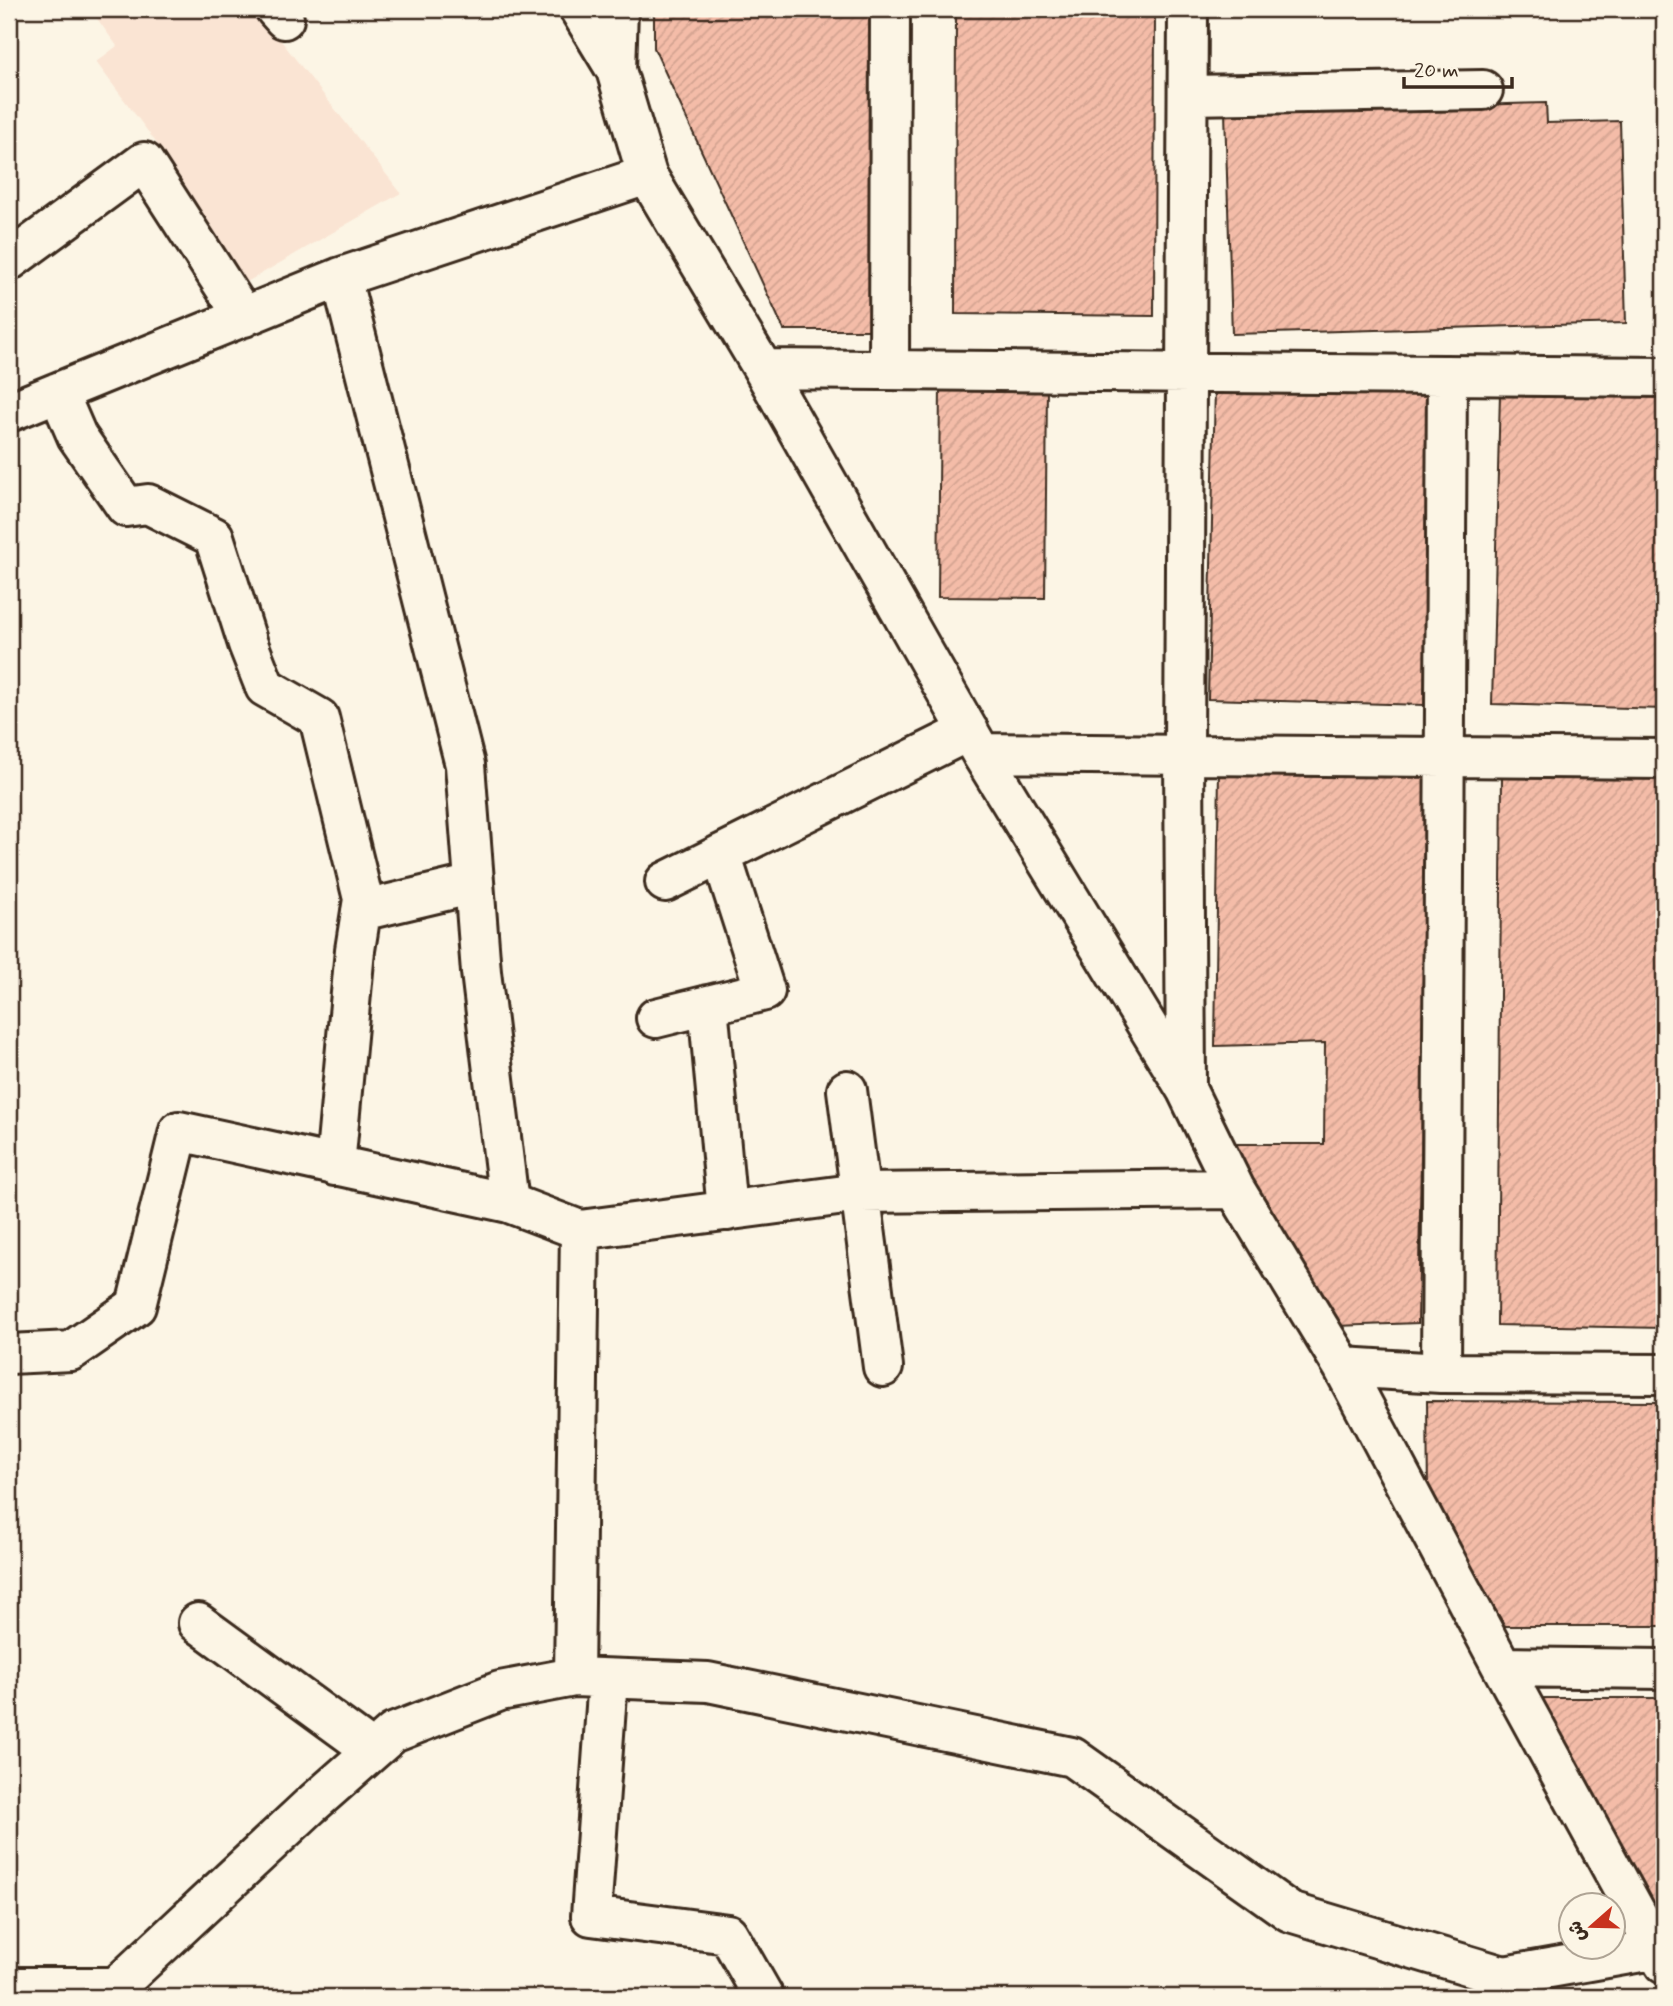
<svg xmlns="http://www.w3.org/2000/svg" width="1673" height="2006" viewBox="0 0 1673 2006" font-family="Mynerve,'Playpen Sans Arabic',sans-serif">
<defs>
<pattern id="building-hatch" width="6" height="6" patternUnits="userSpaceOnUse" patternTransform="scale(1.75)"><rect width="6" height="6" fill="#f4bca8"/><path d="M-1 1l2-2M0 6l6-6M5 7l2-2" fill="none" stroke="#d2a290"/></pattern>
</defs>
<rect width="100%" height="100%" fill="#fcf5e5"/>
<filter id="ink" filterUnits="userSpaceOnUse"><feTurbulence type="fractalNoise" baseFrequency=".0143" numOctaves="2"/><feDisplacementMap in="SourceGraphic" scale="14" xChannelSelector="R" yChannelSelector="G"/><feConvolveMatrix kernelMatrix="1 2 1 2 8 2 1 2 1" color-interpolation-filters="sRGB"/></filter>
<g filter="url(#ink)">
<path fill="#fae4d3" d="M90 9H256L401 193 245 283 155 141 96 62 117 46Z"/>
<path fill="url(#building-hatch)" stroke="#3b2a1e" stroke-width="2" d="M654 9H869L870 330H784L654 48Z
M956 9H1155L1154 316 955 314Z
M1546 103 1547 123 1620 121 1626 323 1232 334 1225 112Z
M940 385 1047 387 1045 598 938 597Z
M1215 388 1432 394 1424 705 1208 699Z
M1500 393 1664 397V709L1492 704Z
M1428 768 1418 1323 1336 1326 1231 1144H1324L1325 1043 1215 1046 1219 770Z
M1502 776 1664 779V1328L1497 1325Z
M1427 1401 1664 1402V1626H1505L1428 1495Z
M1536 1698H1664V1919H1660Z"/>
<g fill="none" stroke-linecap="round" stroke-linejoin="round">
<defs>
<path id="minor" d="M275 9 284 19
M579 9 616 70 647 175 763 369 981 753 1186 1089 1235 1189 1343 1367 1502 1667 1664 1964
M616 70 618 9
M1188 95 1483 90
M9 261 144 162 244 317
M341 277 465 765 481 972 509 1203
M763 369 1664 377
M889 370 890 9
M58 392 77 436 126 507 148 504 214 537 248 644 265 687 319 718 363 899 355 950 335 1166
M9 412 341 277 647 175
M981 753 1664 759
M665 882 969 731
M361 911 474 884
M708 1005 727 1211
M656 1018 765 991 721 854
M1186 1089 1184 754 1188 9
M847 1090 883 1367
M9 1354 71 1351 136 1306 179 1131 509 1203 580 1230 860 1193 1235 1189
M1343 1367 1441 1373 1664 1374
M1441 1373 1447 375
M198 1623 372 1750
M1502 1667 1664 1669
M574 1677 580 1230
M608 1679 591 1916 728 1934 764 1997
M9 1987H116L118 1997
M116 1987 310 1806 393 1733 500 1691 574 1677 708 1682 1072 1757 1290 1912 1504 1976 1664 1948"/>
</defs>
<use href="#minor" stroke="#3b2a1e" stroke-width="44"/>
<use href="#minor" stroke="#fcf5e5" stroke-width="38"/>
</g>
</g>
<rect width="1673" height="2006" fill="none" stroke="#fcf5e5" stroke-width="35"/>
<rect x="18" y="18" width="1638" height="1971" fill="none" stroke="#3b2a1e" stroke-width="2.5" filter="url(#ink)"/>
<g transform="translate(1592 1926) rotate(250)"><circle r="33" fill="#fcf5e5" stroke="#afa495" stroke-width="2"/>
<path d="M0-5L12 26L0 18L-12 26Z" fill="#c8321e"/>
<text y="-10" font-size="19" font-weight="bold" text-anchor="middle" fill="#3b2a1e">ش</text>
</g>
<path d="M1404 77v10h108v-10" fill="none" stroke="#3b2a1e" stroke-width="3.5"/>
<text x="1414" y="77" font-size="21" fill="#3b2a1e" stroke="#fcf5e5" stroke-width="5" paint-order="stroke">20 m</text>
</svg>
